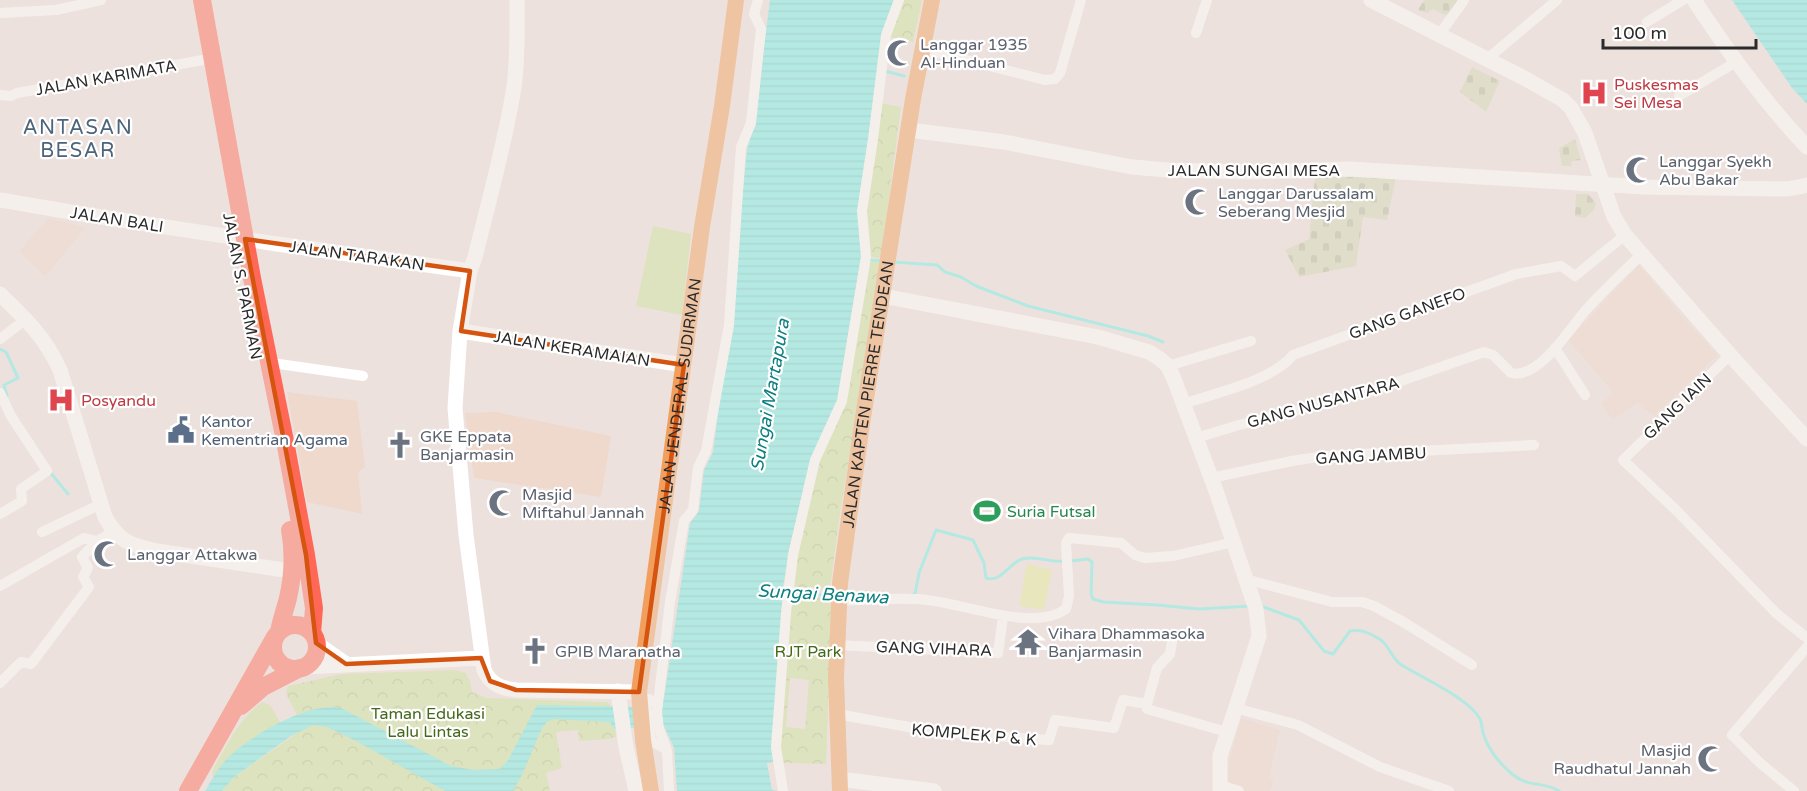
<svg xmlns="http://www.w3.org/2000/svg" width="1807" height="791" viewBox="0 0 1807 791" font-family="'Varela Round',sans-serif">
<defs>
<pattern id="forest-crowns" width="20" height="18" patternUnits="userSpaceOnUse" patternTransform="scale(1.5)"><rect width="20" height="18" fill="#cbe499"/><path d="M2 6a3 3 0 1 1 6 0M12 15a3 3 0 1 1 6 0" fill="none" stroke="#aec484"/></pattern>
<pattern id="cemetery-stones" width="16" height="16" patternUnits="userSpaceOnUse" patternTransform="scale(1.5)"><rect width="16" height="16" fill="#d0d7b4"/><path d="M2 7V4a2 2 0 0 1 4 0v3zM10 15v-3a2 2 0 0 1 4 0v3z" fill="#b3b99b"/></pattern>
<pattern id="water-rules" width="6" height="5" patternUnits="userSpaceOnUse" patternTransform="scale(1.5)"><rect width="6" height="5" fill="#70f0e8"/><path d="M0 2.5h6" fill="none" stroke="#61cec7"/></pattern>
</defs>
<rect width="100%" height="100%" fill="#ede1dd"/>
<path fill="#efd8cc" d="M48 218 86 227 45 277 19 251Z
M1639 265 1688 323 1718 355 1654 416 1637 403 1613 420 1601 404 1613 392 1568 340Z
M287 392 357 401 365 467 358 472 362 514 307 502Z
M496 412 611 436 601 497 474 478 465 413Z
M1241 718 1280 730 1269 778 1274 780 1270 791H1244L1223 784Z"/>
<path fill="#cbe499" d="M653 226 691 234 682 315 636 306Z
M262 702 270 705 280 722 229 757 213 777 212 771C227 745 237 721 262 702Z"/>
<path fill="url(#forest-crowns)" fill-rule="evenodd" d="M902 0H922L913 42 889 37Z
M880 103 901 107 881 258 870 257 865 209Z
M867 261 882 263 840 513 830 588 794 587 797 551Z
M792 596 832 597 826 764 783 763 779 748ZM790 678 809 680 805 729 786 727Z
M455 670 466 673 470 681 472 692 486 698 607 702 614 709 616 737 608 739 579 741 578 730 556 732 562 768 546 773 550 791H222L234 777 304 728 286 694 288 686 341 674Z"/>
<path fill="url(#cemetery-stones)" d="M1424 0H1462L1457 9 1445 15 1433 9 1427 13 1418 10Z
M1472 67 1500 81 1486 112 1460 92Z
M1575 139 1581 160 1572 161 1571 166H1562L1559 148Z
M1315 176 1396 177 1387 220 1363 217 1356 266 1299 277 1285 250 1309 239Z
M1576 194H1588L1596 203 1594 210 1585 218 1575 216Z"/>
<path fill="#e3eb95" d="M1027 564 1052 570 1044 610 1019 606Z"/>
<path fill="url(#water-rules)" d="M770 0H897L884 34 861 256 837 402 791 541 782 592 785 596 772 747 773 762 767 763 772 790 778 791H677L674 748 664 726 614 729 610 722 553 719 547 722 542 728 522 775 513 791H445L356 741 327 727 313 725 291 736 234 777 222 791H205C212 779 219 766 229 757 251 735 312 699 343 709L451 766 474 770 499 769 507 762 537 705 649 707 664 698 690 523 699 511 704 470 713 452 733 293 747 149 754 125Z
M1732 0H1807V104L1792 88Z"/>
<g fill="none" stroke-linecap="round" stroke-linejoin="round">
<path stroke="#70f0e8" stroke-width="3" d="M885 71 904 76
M868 260 882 261
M892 262 937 265 945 272 961 277 976 286 1028 306 1148 336 1163 342
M0 349 6 352 18 378 4 385 7 396
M50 472 68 494
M1071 561 1088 559 1092 562 1091 594 1093 599 1103 602 1157 605 1199 609 1251 606
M779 592 835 596
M912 595 915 594 919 573 936 530 973 540 984 563 986 578C1001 583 1008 564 1022 559 1035 555 1051 563 1064 561
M1261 606 1299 620 1324 651 1333 654 1350 631C1360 629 1367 632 1376 637 1388 642 1390 656 1400 664 1420 677 1469 698 1480 719 1482 723 1482 729 1483 733 1488 749 1499 763 1512 774 1528 788 1544 781 1559 791"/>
<path stroke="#fff" stroke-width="10" d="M0 13 56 10 101 0
M1647 22 1683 0
M1196 33 1207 0
M1439 35 1464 0
M922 49 1045 80 1055 79 1060 73 1081 0
M1486 60 1557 0
M0 95 11 96 17 93 203 60
M1679 96 1736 62
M0 339 26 319
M1555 348 1585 395
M1730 355 1623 460 1677 511 1777 614 1807 638
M270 358 272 363 363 376
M1168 366 1251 341
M0 393 11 416 47 471 21 489 22 501 0 514
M1183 404C1216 393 1272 381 1293 355L1516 274 1561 266 1575 276 1625 235
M1196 438 1239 425 1369 392 1484 352 1493 355 1511 373C1539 380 1570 328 1585 311 1603 291 1622 273 1641 255
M1211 478 1292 461 1324 456 1534 445
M42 532 101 504
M1245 579 1332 602H1362L1374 606 1405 623 1472 665
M0 586 84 538 97 541 113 532
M838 601C865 600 891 598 917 599 958 600 1032 634 1066 609L1069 596 1066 543 1069 538 1121 543 1135 555 1145 558 1173 556 1234 542
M1173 636 1170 654 1157 668 1147 704V709L1227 732
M837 645 998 653 1003 617
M0 683 21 662 31 664 89 587 83 577 88 568 82 557 97 541
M649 699 647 708 651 741 666 749
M1235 708 1298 725 1380 767 1449 791
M837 714 936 732 1049 740 1055 720 1114 728 1123 700 1147 704
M1220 785 1239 791
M669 791 667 751 659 729 657 712 670 602 684 521 693 510 698 468 706 451 729 325 741 147 751 123 761 29 754 14 758 0
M783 791 776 747 786 613 793 555 815 460 842 401 866 257 862 211 873 139 886 35 899 0
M1794 791 1760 763 1732 735 1807 647"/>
<path stroke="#fff" stroke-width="15" d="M517 0C517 29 518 58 514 87 505 144 489 200 475 257L470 271 460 331 455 408 466 535 484 670C491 685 501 688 516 690L639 692
M1371 0 1524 78 1563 100 1571 108 1585 133 1614 217 1625 235 1730 355 1807 439
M1694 0C1728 52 1764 102 1807 147
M909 130 1004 142 1132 167 1168 170 1251 172 1350 169 1645 187 1788 189 1807 185
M0 200 88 215 277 244 470 271
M0 294C26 319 45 337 60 370L105 517C119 542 130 545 157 551L291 571
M883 296 1098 337 1149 352 1160 359 1168 366 1174 379 1216 491 1256 609 1259 636 1220 756V791
M460 331 684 365
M316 643 346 664
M304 667 481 658
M618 691 626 747 636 791
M839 779 934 791"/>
<g stroke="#f29f5d" stroke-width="16">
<path id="s1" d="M651 791 643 740 639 692 702 227 722 106 736 0"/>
<path id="s2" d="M840 791 836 678 840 583 862 424 913 99 932 0"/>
</g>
<path stroke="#ff6856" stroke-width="18" d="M202 0 252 278 285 441 306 555 314 608 312 633
M273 647a22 22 0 1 1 44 0a22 22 0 1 1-44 0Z
M279 632C281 620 285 610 288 598 293 576 294 552 290 530
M241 706 263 687 300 668
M188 791 275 637"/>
</g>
<path d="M0 0H1807V791H0ZM245 239 470 271 461 331 684 365 639 692 516 690 490 681 481 658 346 664 316 643 306 555Z" fill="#ede1dd" fill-opacity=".55" fill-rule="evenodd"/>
<path fill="none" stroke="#d5540f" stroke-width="4.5" stroke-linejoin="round" d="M245 239 470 271 461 331 684 365 639 692 516 690 490 681 481 658 346 664 316 643 306 555Z"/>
<defs>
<symbol id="mosque-bare" viewBox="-9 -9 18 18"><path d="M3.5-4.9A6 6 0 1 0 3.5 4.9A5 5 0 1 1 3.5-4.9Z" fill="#6b7280" stroke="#fff" stroke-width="2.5" paint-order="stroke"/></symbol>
<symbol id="hospital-bare" viewBox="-9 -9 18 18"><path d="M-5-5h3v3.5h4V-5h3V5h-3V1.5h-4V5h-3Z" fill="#e0444e" stroke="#fff" stroke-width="2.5" paint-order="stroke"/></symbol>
<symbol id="civic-bare" viewBox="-9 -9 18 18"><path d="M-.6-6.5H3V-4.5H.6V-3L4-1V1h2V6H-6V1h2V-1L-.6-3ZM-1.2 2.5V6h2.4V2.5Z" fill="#5c6f8a" stroke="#fff" stroke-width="2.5" paint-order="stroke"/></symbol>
<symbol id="church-bare" viewBox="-9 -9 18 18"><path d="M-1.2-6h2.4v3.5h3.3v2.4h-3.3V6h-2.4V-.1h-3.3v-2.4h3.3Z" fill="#6b7280" stroke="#fff" stroke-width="2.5" paint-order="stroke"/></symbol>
<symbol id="stadium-bare" viewBox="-9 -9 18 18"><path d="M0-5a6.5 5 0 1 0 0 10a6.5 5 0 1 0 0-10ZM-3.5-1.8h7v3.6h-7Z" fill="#2e9e5b" stroke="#fff" stroke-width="2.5" paint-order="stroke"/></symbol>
<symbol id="temple-bare" viewBox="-9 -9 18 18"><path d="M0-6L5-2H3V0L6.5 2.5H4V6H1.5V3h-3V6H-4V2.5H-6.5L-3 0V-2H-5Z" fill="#6b7280" stroke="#fff" stroke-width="2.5" paint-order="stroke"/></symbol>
</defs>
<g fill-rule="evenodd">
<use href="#mosque-bare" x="881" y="34" width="38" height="38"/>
<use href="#hospital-bare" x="1575" y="74" width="38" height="38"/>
<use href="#mosque-bare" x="1620" y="151" width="38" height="38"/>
<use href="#mosque-bare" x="1179" y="183" width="38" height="38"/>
<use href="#hospital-bare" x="42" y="381" width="38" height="38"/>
<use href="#civic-bare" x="162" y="411" width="38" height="38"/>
<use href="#church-bare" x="381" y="426" width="38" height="38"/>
<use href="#mosque-bare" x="483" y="484" width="38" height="38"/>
<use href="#stadium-bare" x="968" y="492" width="38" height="38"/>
<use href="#mosque-bare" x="88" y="535" width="38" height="38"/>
<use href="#temple-bare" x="1009" y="623" width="38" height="38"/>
<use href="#church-bare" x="516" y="632" width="38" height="38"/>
<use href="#mosque-bare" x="1692" y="740" width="38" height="38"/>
</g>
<g text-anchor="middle" stroke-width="4.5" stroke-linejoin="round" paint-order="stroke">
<g font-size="16" fill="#5b616d" stroke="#fff" text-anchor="start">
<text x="920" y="50">Langgar 1935<tspan x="920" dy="18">Al-Hinduan</tspan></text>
<text x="1659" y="167">Langgar Syekh<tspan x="1659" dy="18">Abu Bakar</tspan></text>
<text x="1218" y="199">Langgar Darussalam<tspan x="1218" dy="18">Seberang Mesjid</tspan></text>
<text x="420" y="442">GKE Eppata<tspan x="420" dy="18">Banjarmasin</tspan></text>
<text x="522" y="500">Masjid<tspan x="522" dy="18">Miftahul Jannah</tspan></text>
<text x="127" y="560">Langgar Attakwa</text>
<text x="1048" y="639">Vihara Dhammasoka<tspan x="1048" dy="18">Banjarmasin</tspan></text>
<text x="555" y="657">GPIB Maranatha</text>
<text x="1691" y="756" text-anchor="end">Masjid<tspan x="1691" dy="18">Raudhatul Jannah</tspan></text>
</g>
<g font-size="16" fill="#2b2b2b" stroke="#fff">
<text transform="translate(106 77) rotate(-10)" y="6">JALAN KARIMATA</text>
<text x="1254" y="176">JALAN SUNGAI MESA</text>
<text transform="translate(117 219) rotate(9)" y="6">JALAN BALI</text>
<text transform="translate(357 255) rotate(8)" y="6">JALAN TARAKAN</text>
<text transform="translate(243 286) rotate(79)" y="6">JALAN S. PARMAN</text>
<text transform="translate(1407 313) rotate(-20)" y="6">GANG GANEFO</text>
<text transform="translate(572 348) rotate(9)" y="6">JALAN KERAMAIAN</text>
<text dy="6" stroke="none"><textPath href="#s2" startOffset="399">JALAN KAPTEN PIERRE TENDEAN</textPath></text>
<text dy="6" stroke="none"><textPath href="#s1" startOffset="399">JALAN JENDERAL SUDIRMAN</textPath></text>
<text transform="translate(1323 402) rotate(-15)" y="6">GANG NUSANTARA</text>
<text transform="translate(1677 406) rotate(-44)" y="6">GANG IAIN</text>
<text transform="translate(1371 455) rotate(-3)" y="6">GANG JAMBU</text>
<text transform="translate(934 648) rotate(2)" y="6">GANG VIHARA</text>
<text transform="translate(974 734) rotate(5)" y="6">KOMPLEK P &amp; K</text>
</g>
<g font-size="16" fill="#be3a42" stroke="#fff" text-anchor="start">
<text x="1614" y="90">Puskesmas<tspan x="1614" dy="18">Sei Mesa</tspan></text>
<text x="81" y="406">Posyandu</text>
</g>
<g font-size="16" fill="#4e5e75" stroke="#fff" text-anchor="start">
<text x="201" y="427">Kantor<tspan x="201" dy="18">Kementrian Agama</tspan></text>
</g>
<g font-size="16" fill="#27864d" stroke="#fff" text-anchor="start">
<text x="1007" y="517">Suria Futsal</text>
</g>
<g font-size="16" fill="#44691a" stroke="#fff">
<text x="808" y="657">RJT Park</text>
<text x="428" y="719">Taman Edukasi<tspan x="428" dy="18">Lalu Lintas</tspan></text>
</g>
<g font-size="18" font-style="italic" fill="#0d7f82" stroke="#fff">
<text transform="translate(770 395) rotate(-80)" y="6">Sungai Martapura</text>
<text transform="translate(823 594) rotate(3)" y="6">Sungai Benawa</text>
</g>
<g font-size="20" letter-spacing="1.5" fill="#4b647c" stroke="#fff">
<text x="78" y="134">ANTASAN<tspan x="78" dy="23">BESAR</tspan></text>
</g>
</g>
<path d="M1603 39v9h153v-9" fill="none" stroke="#2b2b2b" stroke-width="3"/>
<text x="1612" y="39" font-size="18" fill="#2b2b2b" stroke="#ffffff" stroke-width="4.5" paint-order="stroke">100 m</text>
</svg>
